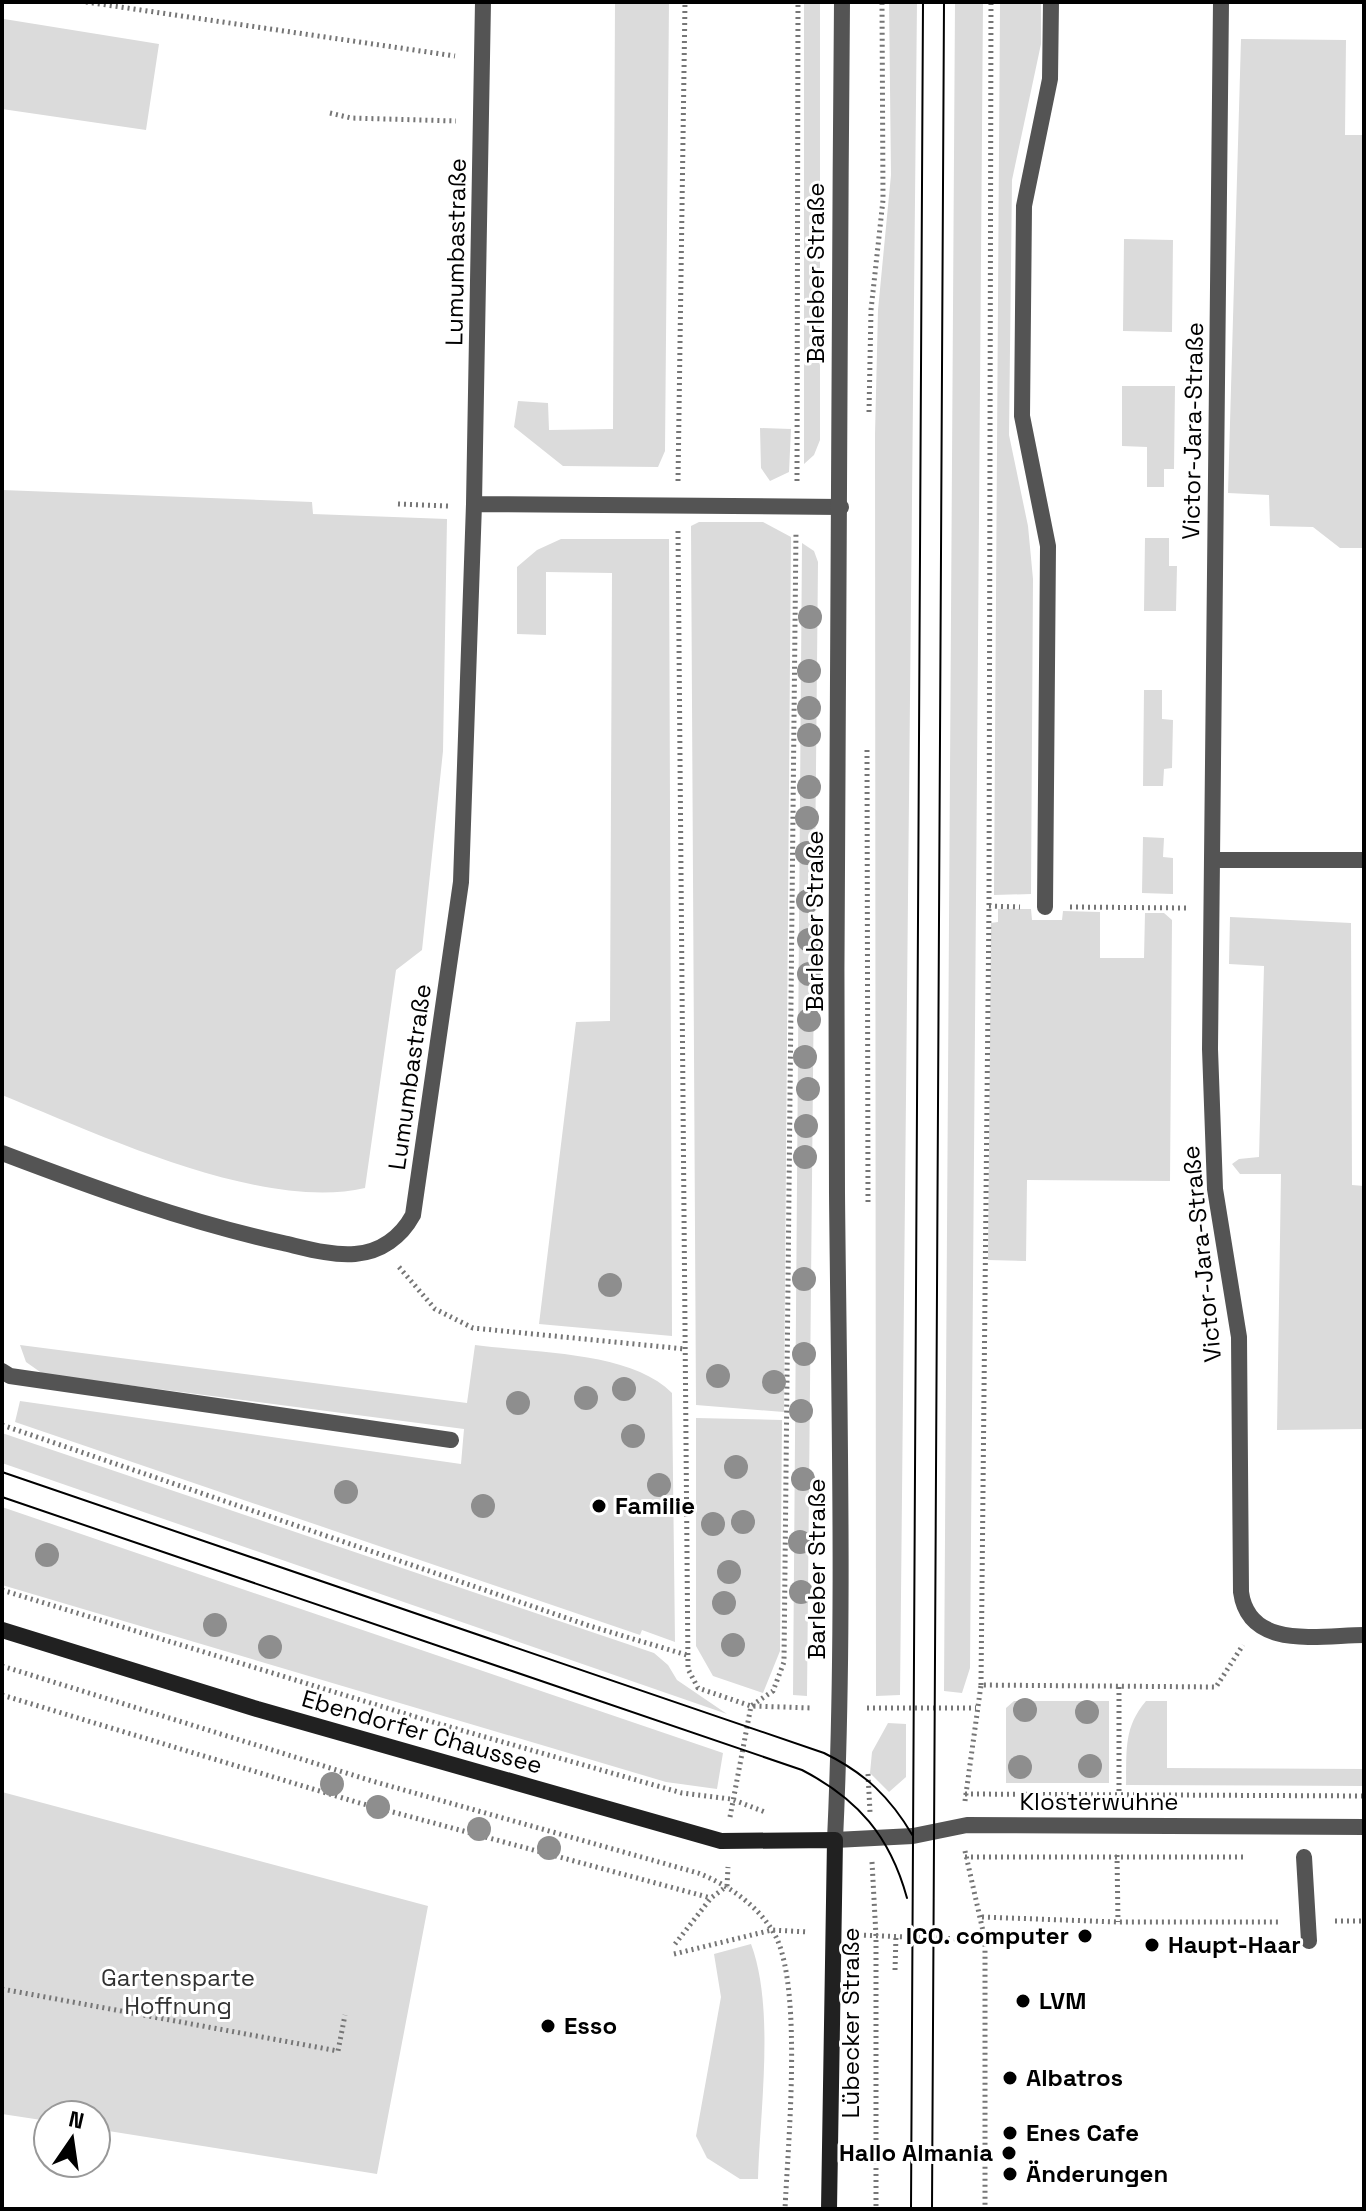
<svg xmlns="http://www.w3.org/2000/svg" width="1366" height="2211" viewBox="0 0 1366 2211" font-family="'Space Grotesk',sans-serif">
<rect width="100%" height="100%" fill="#fff"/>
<path fill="#dbdbdb" d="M615 2H669L665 451 658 467 563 466 514 427 518 401 548 403 549 430 613 429Z
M804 2H820V440L814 455 804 464Z
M889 2H917L900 1695 876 1696 875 434 878 310 891 175Z
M955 2H983L970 1668 962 1693 944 1691Z
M1000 2H1041V44L1012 180 1009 435 1028 526 1033 579 1031 894 994 895Z
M4 19 159 44 146 130 2 109Z
M1241 39 1346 40 1345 135H1364V548H1340L1313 527 1270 526 1269 495 1228 493Z
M1124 239 1173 240 1172 332 1123 331Z
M1122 386H1175L1174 469H1164V487H1147V447L1122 446Z
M760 428 791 429 789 472 770 481 761 468Z
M2 490 312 502 313 514 447 519 443 751 422 950 396 970 365 1188C262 1212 98 1134 2 1095Z
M699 522H763L791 537 784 1412 696 1405 691 526Z
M1145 538H1169V566H1177L1176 611H1144Z
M561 539H669L672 1336 539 1324 576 1022 610 1021 612 573 546 572V635L517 634V567L537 550Z
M802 543 814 551 818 562 807 1696 793 1695Z
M1144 690H1162V719L1173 720 1172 768 1164 769 1163 786H1143Z
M1143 837 1164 838 1163 857 1173 858V894L1142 893Z
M998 909H1031L1032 920H1062L1063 911 1100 912V958H1144L1145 913H1164L1172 920 1170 1181 1027 1180 1026 1261 988 1260 991 923 998 922Z
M1230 917 1351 923 1352 1185 1364 1186V1429L1277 1430 1281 1174H1240L1232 1164 1239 1159 1259 1157 1264 966 1229 964Z
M20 1345 467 1403 475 1345C533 1353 631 1351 672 1393L675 1642 642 1630 640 1635 15 1422 20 1401 461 1464 464 1429 43 1374 26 1362Z
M696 1418 782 1420 780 1651 763 1693 713 1676 696 1646Z
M2 1433 654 1653 668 1665 677 1680 727 1714 2 1463Z
M2 1507 723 1753 717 1789 666 1782 2 1585Z
M1014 1701H1109V1783H1006V1708Z
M1146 1701H1167V1768L1364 1769V1786L1126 1785C1127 1751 1123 1728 1146 1701Z
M888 1723 906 1724V1777L889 1792 870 1773 872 1752Z
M2 1792 428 1906 377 2174 96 2129V2115H48V2121L2 2114Z
M751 1944C775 2008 760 2109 758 2179H740L707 2158 696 2136 721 1997 714 1954Z"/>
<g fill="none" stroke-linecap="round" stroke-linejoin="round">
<path stroke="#767676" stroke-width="5" stroke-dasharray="2 4" stroke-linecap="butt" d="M86 2 455 56
M330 113 351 118 456 121
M869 412 871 310 883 200 882 2
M678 481 685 2
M797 481 798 2
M398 504 449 506
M678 531 688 1669 698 1688 751 1706 813 1708
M867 750 868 1204
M989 906 1020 907
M1070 907 1188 908
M399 1267 435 1309 473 1328 685 1349
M2 1425 590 1626 687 1655
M2 1590 429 1721 682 1793 731 1799 765 1812
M2 1666 372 1781 698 1873C729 1885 762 1908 777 1939 802 1995 788 2144 785 2209
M981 1685 989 906 991 2
M2 1695 356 1802 711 1898
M867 1708H976
M868 1774 870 1812
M965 1794 1364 1796
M1119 1797V1686
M965 1801 981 1685 1216 1687 1243 1645
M730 1817 751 1706 773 1691 784 1662 796 531
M965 1851 985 1940V2209
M1117 1855 1118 1922
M965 1857H1244
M872 1862 876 1936V2209
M727 1886 728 1867
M982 1917 1118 1922H1281
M1335 1921H1364
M858 1935 985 1940
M675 1944 711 1898 727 1886
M674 1954 772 1930 808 1932
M895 1970 896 1936
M2 1989 338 2051 345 2015"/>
<path stroke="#545454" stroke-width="16" d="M1045 907 1048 546 1022 416 1024 206 1050 79 1051 2
M2 1371 10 1376 451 1440
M1304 1857 1309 1941"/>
<path stroke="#545454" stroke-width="16" d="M1221 2 1210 1049 1215 1189 1239 1337 1241 1592C1249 1651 1321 1635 1364 1635
M474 504 841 507
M1213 860H1364
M2 1153C94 1188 187 1222 283 1243 305 1248 332 1256 355 1254 381 1252 401 1237 413 1215L461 882 474 504 483 2
M835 1840 913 1836 967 1825 1364 1827"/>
<path stroke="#545454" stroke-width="16" d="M835 1840C845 1624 839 1409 837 1193 835 796 839 399 842 2"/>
<path stroke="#212121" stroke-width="16" d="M2 1630 257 1709 721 1841 835 1840 829 2209"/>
<path stroke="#000" stroke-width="2" d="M2 1472 824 1753C865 1773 890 1797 913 1836
M2 1497 802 1770C858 1799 890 1836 907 1898
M911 2209 923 2
M932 2209 944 2"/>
</g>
<g fill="#8e8e8e">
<circle cx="810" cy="617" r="12"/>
<circle cx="809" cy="671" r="12"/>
<circle cx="809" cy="708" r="12"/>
<circle cx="809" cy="735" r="12"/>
<circle cx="809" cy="787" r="12"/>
<circle cx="807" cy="818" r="12"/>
<circle cx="807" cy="853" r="12"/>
<circle cx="808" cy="901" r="12"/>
<circle cx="809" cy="940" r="12"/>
<circle cx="809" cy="974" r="12"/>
<circle cx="809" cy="1020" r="12"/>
<circle cx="805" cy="1057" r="12"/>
<circle cx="808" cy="1089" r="12"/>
<circle cx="806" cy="1126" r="12"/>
<circle cx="805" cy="1157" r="12"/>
<circle cx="804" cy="1279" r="12"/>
<circle cx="610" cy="1285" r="12"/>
<circle cx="804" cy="1354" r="12"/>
<circle cx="718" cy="1376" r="12"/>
<circle cx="774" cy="1382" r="12"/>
<circle cx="624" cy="1389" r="12"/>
<circle cx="586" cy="1398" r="12"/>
<circle cx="518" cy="1403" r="12"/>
<circle cx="801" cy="1411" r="12"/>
<circle cx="633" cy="1436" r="12"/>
<circle cx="736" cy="1467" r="12"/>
<circle cx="803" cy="1479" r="12"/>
<circle cx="659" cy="1485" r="12"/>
<circle cx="346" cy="1492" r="12"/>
<circle cx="483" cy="1506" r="12"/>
<circle cx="743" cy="1522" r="12"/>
<circle cx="713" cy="1524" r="12"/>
<circle cx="800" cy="1542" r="12"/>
<circle cx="47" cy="1555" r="12"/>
<circle cx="729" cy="1572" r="12"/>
<circle cx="801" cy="1592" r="12"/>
<circle cx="724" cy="1603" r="12"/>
<circle cx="215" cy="1625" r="12"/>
<circle cx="733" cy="1645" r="12"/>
<circle cx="270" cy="1647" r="12"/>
<circle cx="1025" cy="1710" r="12"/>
<circle cx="1087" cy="1712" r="12"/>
<circle cx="1090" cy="1766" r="12"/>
<circle cx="1020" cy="1767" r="12"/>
<circle cx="332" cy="1784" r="12"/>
<circle cx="378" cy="1807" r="12"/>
<circle cx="479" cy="1829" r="12"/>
<circle cx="549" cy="1848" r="12"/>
</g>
<g fill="#000" stroke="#fff" stroke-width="3">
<circle cx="599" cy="1506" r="8"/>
<circle cx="1085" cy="1936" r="8"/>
<circle cx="1152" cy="1945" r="8"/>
<circle cx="1023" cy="2001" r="8"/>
<circle cx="548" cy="2026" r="8"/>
<circle cx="1010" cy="2078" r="8"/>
<circle cx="1010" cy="2133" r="8"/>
<circle cx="1009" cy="2153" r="8"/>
<circle cx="1010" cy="2174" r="8"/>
</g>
<g text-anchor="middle" stroke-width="6" stroke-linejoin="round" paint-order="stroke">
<g font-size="24" fill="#000" stroke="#fff">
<text transform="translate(456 252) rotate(-89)" y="8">Lumumbastraße</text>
<text transform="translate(816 273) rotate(-90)" y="8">Barleber Straße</text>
<text transform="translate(1193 431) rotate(-89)" y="8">Victor-Jara-Straße</text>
<text transform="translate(815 921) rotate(-90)" y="8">Barleber Straße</text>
<text transform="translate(410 1077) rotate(-82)" y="8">Lumumbastraße</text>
<text transform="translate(1202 1254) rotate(-96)" y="8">Victor-Jara-Straße</text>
<text transform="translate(817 1569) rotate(-90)" y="8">Barleber Straße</text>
<text transform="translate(422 1732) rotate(16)" y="8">Ebendorfer Chaussee</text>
<text x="1099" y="1810">Klosterwuhne</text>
<text transform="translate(851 2023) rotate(-90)" y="8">Lübecker Straße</text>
</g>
<g font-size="24" font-weight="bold" fill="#000" stroke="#fff" text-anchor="start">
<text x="615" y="1514">Familie</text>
<text x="1069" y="1944" text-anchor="end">ICO. computer</text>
<text x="1168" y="1953">Haupt-Haar</text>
<text x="1039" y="2009">LVM</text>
<text x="564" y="2034">Esso</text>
<text x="1026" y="2086">Albatros</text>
<text x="1026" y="2141">Enes Cafe</text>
<text x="993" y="2161" text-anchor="end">Hallo Almania</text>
<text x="1026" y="2182">Änderungen</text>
</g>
<g font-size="24" fill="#323232" stroke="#fff">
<text x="178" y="1986">Gartensparte<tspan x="178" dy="28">Hoffnung</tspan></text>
</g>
</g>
<rect width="1366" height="2211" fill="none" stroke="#000000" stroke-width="8"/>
<g transform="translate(72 2139) rotate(13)"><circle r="38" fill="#ffffff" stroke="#999999" stroke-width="2"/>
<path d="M0-6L14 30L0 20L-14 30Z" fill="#000000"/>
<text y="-12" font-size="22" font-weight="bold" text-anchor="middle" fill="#000000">N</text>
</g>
</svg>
